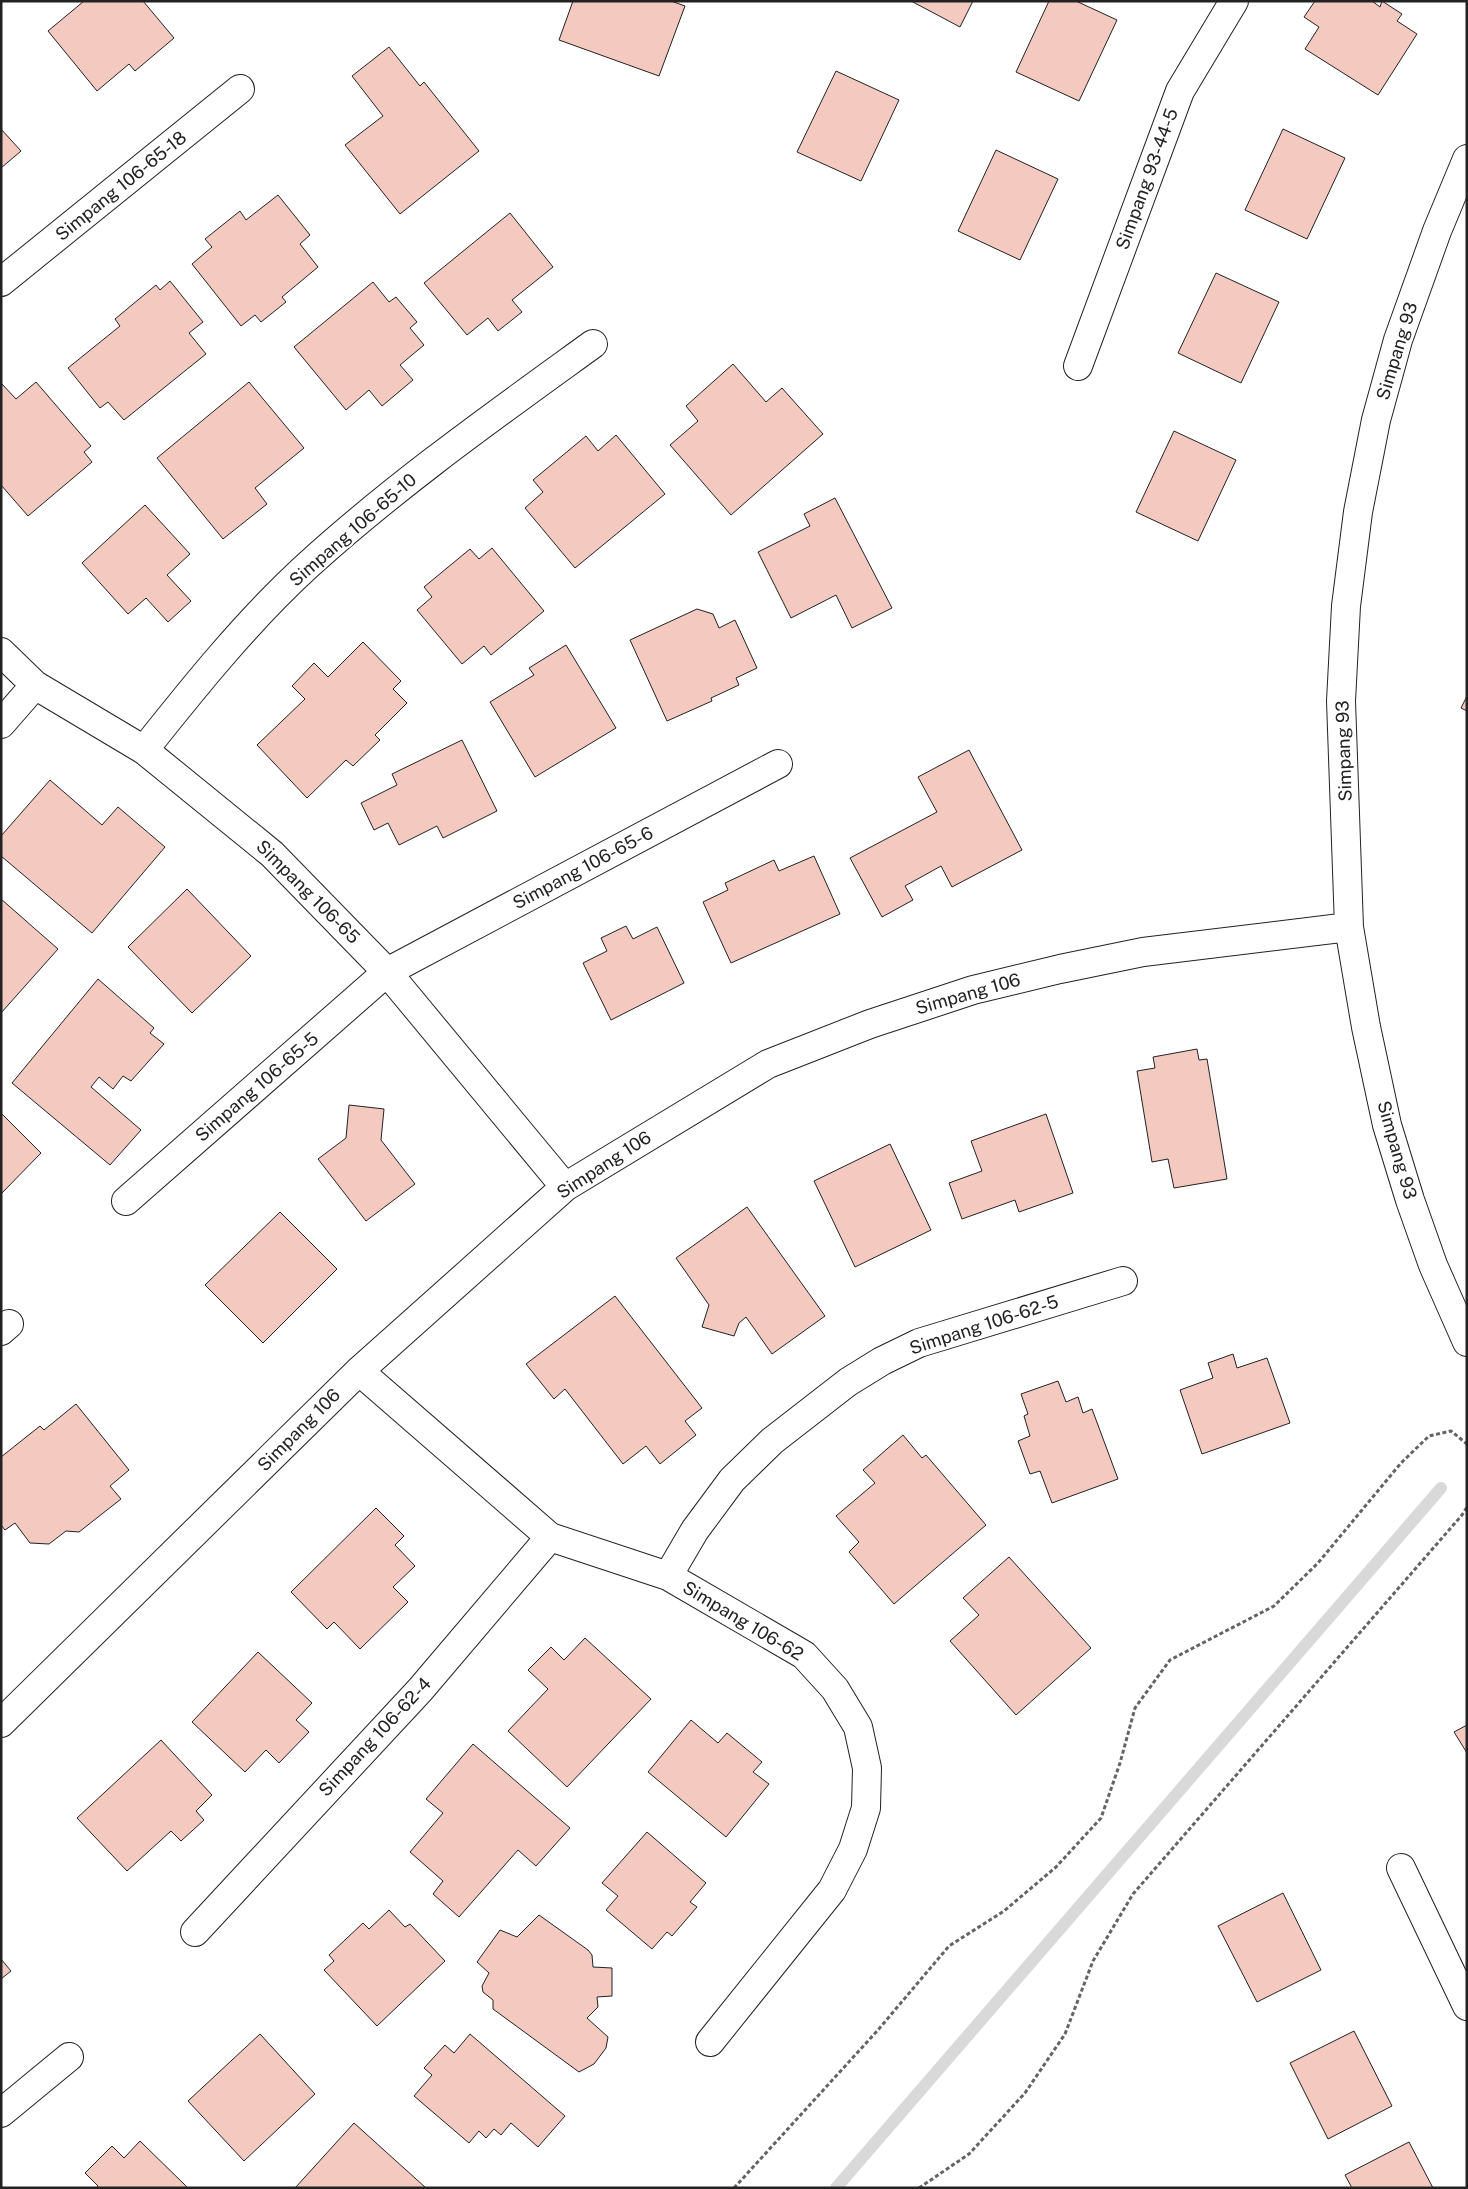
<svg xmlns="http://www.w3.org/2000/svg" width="1468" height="2189" viewBox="0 0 1468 2189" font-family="'Public Sans',sans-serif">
<rect width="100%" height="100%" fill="#fff"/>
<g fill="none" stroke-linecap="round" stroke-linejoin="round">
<path stroke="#d9d9d9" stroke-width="12" d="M836 2188 1441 1488"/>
</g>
<path fill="#f3c9c0" stroke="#222" d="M84 1H143L174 38 135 71 129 64 97 91 48 31Z
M573 1H671L685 6 659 76 559 40Z
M911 1H973L960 27Z
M1049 1H1076L1117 20 1079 101 1016 72Z
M1315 1H1372L1380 7 1382 1 1402 14 1397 21 1417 34 1378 95 1305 49 1319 27 1304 17Z
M389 47 420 86 424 82 479 151 400 214 345 145 383 116 352 76Z
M836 71 899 100 861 181 797 152Z
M1 129 21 151 1 168Z
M1283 129 1345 158 1307 239 1245 210Z
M996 150 1058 179 1020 260 958 231Z
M278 195 310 235 300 244 318 267 282 297 286 302 261 322 255 315 241 326 192 264 212 247 205 239 240 211 246 220Z
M510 213 553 267 512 300 522 312 498 331 488 318 467 335 424 283Z
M1216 273 1279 302 1241 383 1178 353Z
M170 281 203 322 189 333 206 354 124 420 108 402 100 408 68 368 120 326 115 319 156 285 160 290Z
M373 282 389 302 396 297 417 322 410 328 424 345 400 365 413 380 382 406 369 390 346 410 294 347Z
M733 364 766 402 782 388 823 434 731 515 670 445 698 421 686 406Z
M36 382 91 446 84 452 92 462 28 516 1 485V383L16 399Z
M249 382 304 448 255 488 267 504 223 539 157 458Z
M1174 431 1236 460 1198 541 1136 512Z
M616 435 665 494 575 568 525 508 543 492 533 480 586 436 598 451Z
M835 498 892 608 852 628 836 595 791 618 758 552 810 526 804 514Z
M145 505 190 554 167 575 191 601 168 622 146 598 128 614 82 563Z
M492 548 544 611 491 655 484 646 462 664 417 610 432 597 424 587 470 549 479 559Z
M697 609 713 614 719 628 735 620 757 668 736 678 739 685 711 698 712 701 667 721 630 640Z
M363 642 401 681 393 689 407 703 375 735 380 740 353 766 346 760 307 798 257 745 305 699 292 686 314 663 328 677Z
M566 645 616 728 535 777 490 702 534 675 529 668Z
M1467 696V711L1461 708Z
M462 740 497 811 443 838 437 826 399 845 388 823 374 830 361 803 397 785 392 774Z
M969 750 1022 850 952 887 941 866 905 886 913 900 882 917 850 858 937 812 918 777Z
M50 780 102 825 118 807 165 847 92 933 1 856V836Z
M814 856 840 914 731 963 703 902 728 890 725 883 774 860 779 871Z
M187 889 251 956 192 1013 128 947Z
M1 899 58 949 1 1013Z
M626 926 633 939 657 927 684 983 611 1020 583 963 607 951 601 938Z
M98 979 154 1028 150 1033 164 1044 131 1081 123 1076 113 1089 99 1077 91 1087 141 1130 110 1165 12 1083Z
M1197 1049 1199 1060 1207 1059 1227 1179 1174 1188 1168 1159 1152 1162 1137 1071 1155 1068 1153 1057Z
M349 1105 384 1109 381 1140 415 1184 366 1221 318 1159 346 1138Z
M1 1113 41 1153 1 1194Z
M1046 1114 1073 1193 1019 1212 1015 1200 962 1219 949 1183 982 1171 971 1141Z
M890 1144 931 1230 855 1267 814 1181Z
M747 1207 825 1316 772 1354 746 1317 739 1323 734 1336 702 1327 709 1305 676 1258Z
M280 1212 337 1269 263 1343 205 1285Z
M615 1296 702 1408 685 1421 696 1435 660 1464 646 1446 623 1464 565 1389 554 1399 526 1364Z
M1233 1354 1237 1368 1267 1358 1290 1423 1202 1454 1180 1390 1213 1378 1208 1363Z
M1058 1381 1066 1402 1078 1397 1083 1413 1092 1409 1118 1479 1052 1503 1040 1471 1030 1474 1018 1441 1030 1436 1024 1416 1028 1414 1021 1394Z
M76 1404 129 1470 110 1486 121 1499 79 1532 66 1531 49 1544 30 1543 15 1523 5 1530 1 1525V1457L40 1426 44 1430Z
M903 1435 922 1458 926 1455 986 1525 894 1604 849 1552 859 1542 836 1516 875 1483 863 1470Z
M376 1508 404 1536 395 1545 415 1566 393 1587 408 1602 360 1649 334 1622 327 1629 291 1592Z
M1009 1557 1091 1648 1016 1715 950 1641 979 1615 963 1598Z
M585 1638 651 1699 567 1787 508 1731 548 1689 528 1670 551 1647 564 1660Z
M258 1652 312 1703 296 1720 309 1732 279 1763 266 1750 245 1772 192 1722Z
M691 1720 718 1743 727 1733 762 1762 753 1772 769 1784 726 1837 648 1772Z
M1467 1725V1753L1454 1732Z
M161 1740 212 1795 196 1811 204 1820 181 1841 171 1831 127 1871 77 1818Z
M473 1744 570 1828 536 1866 518 1850 459 1917 433 1894 443 1881 410 1852 443 1813 426 1799Z
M647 1832 706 1883 690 1902 697 1907 672 1936 667 1932 652 1949 606 1910 618 1896 602 1883Z
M1283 1893 1321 1970 1257 2002 1218 1926Z
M389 1910 405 1927 410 1924 445 1961 377 2026 324 1970 334 1961 329 1955 363 1923 369 1929Z
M539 1915 588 1950 592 1955 593 1967 612 1968V1996L597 1997 598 2007 587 2018 608 2037 606 2048 594 2064 579 2072 493 2009V2000L483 1992 482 1986 489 1973 477 1962 500 1930 517 1937Z
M1 1959 11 1971 1 1979Z
M1354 2031 1392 2106 1328 2139 1290 2063Z
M260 2034 315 2094 244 2161 188 2101Z
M470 2034 565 2116 538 2147 511 2123 501 2135 494 2129 486 2138 479 2131 469 2143 414 2096 432 2075 424 2068 445 2045 454 2053Z
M354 2123 426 2188H295Z
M140 2141 187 2187 186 2188H97L98 2186 85 2173 112 2146 124 2158Z
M1409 2142 1433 2188H1352L1345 2175Z"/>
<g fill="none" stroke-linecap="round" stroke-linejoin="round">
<defs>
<path id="minor" d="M1467 159 1437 231 1398 340 1376 420 1358 512 1346 606 1341 701 1349 927 1366 1027 1387 1125 1410 1200 1433 1265 1467 1342
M1 282 240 89
M1078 366 1180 91 1234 1
M1 652 35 685 144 750 272 854 387 972 565 1187
M1 724 35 685
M144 750C194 687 247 621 307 566 396 485 495 415 593 344
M126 1201 387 972 778 764
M1 1331 9 1324
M359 1371 550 1537 668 1576 804 1655 835 1689 858 1727 867 1768 866 1808 853 1849 832 1890 710 2042
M668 1576 695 1530 732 1480 772 1441 848 1382 882 1361 919 1343 1123 1281
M1 1723 359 1371 565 1187 768 1064 870 1024 973 990 1060 969 1143 952 1349 927
M1401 1868 1467 2006
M195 1932 420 1690 550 1537
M1 2113 69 2057"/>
</defs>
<use href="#minor" stroke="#222" stroke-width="30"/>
<path stroke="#646464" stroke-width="3" stroke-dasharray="4 2.5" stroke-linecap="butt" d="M734 2188 878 2030 949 1946 1004 1911 1056 1867 1101 1818 1120 1763 1135 1708 1170 1660 1274 1606 1318 1563 1401 1463 1429 1436 1451 1431 1467 1444
M919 2188 969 2154 1025 2093 1065 2034 1093 1961 1133 1894 1462 1515 1467 1507"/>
<use href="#minor" stroke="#fff" stroke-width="28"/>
</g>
<g text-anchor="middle" stroke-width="4" stroke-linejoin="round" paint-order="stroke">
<g font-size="18" fill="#222" stroke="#fff">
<text transform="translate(1147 179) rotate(-70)" y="6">Simpang 93-44-5</text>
<text transform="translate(121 186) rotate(-39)" y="6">Simpang 106-65-18</text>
<text transform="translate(1397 351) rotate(-73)" y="6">Simpang 93</text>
<text transform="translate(353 530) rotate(-41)" y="6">Simpang 106-65-10</text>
<text transform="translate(1344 751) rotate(-92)" y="6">Simpang 93</text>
<text transform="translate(583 868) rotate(-28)" y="6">Simpang 106-65-6</text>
<text transform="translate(308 892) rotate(45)" y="6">Simpang 106-65</text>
<text transform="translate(968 994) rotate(-16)" y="6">Simpang 106</text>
<text transform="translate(257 1087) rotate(-41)" y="6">Simpang 106-65-5</text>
<text transform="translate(1397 1150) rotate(74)" y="6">Simpang 93</text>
<text transform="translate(604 1165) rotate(-33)" y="6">Simpang 106</text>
<text transform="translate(984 1325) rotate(-18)" y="6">Simpang 106-62-5</text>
<text transform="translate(299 1430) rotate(-45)" y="6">Simpang 106</text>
<text transform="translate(743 1621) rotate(31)" y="6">Simpang 106-62</text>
<text transform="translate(375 1737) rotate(-47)" y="6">Simpang 106-62-4</text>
</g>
</g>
<rect width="1468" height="2189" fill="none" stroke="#222222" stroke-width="5"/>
</svg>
